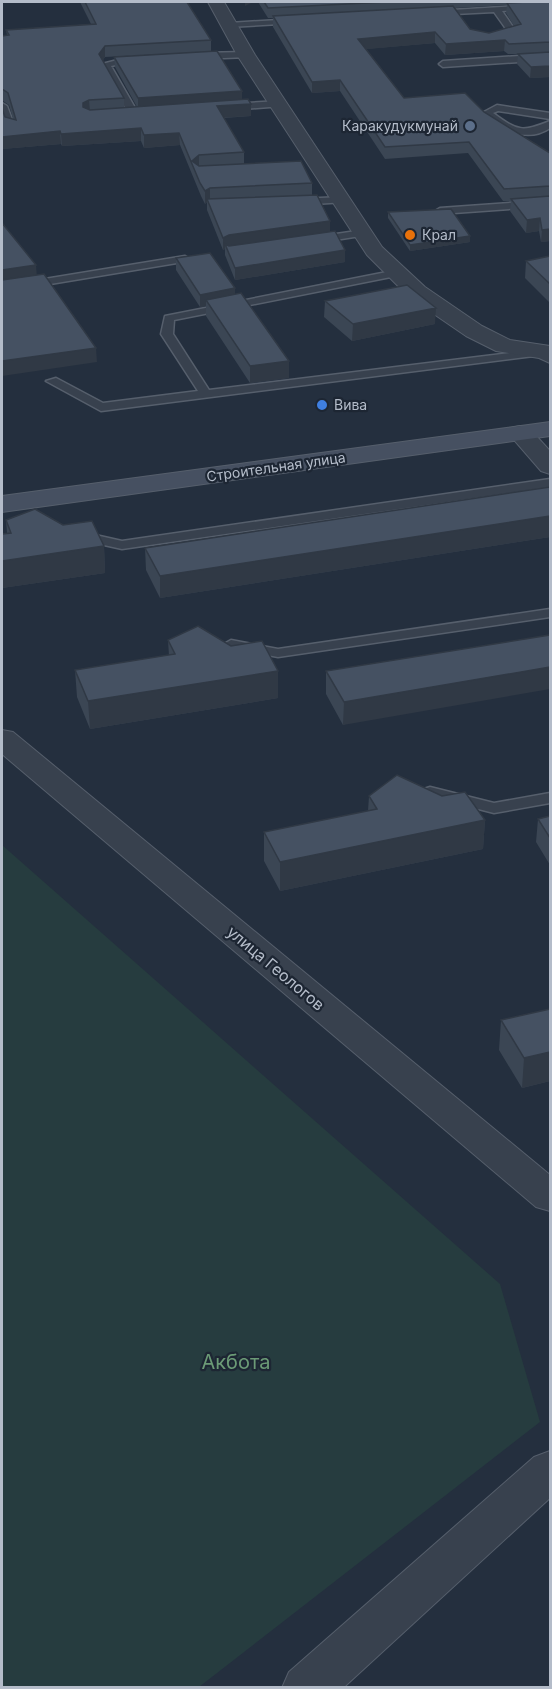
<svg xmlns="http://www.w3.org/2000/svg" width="552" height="1689" viewBox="0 0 552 1689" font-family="Inter,sans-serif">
<rect width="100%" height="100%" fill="#242f3e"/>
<path fill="#263c3f" d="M2 845 500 1284 540 1422 199 1687H2Z"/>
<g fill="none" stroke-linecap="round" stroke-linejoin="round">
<defs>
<path id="service" d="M550 4V8L502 11 518 34 502 40 499 35 509 33 494 12 435 15 431 13 435 11Z
M295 19 298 23 229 27 225 25 229 23Z
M246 52 250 55 249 57 199 59 195 56 199 53Z
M550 54V60L443 67 439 64 443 61Z
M137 55 141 58 140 60 111 66 138 113 133 116 128 113 102 64Z
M280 101 283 102V106L230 110 225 107 230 104Z
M2 103 7 106 16 130 8 128 2 114Z
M497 105 550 113V119L498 111 493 113C519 132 522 132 550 121V128C528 143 500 131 482 113Z
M342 197 346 198V202L298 205 293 202 298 199Z
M550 200V206L440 214 435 211 440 208Z
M363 230 368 233 367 235 316 243 311 240 316 237Z
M185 256 190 259 189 261 2 292V286Z
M397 270 402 273 401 275 174 320 173 334 209 390 550 348V354L101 411 46 381 56 378 103 403 198 391 161 334 165 316Z
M550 479V487L122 549 86 541 84 538 91 534 122 541Z
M550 609V617L278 657 231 648 224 644 231 640 278 649Z
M430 787 494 803 550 793V803L494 813 424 795 422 792 424 789Z"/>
<path id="minor" d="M208 2H224L255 55 382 247 425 287 482 326 510 340 550 346V363L539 358 496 351 466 336 409 297 367 255 237 55Z
M520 426 529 428 550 451V474L541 471 508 433 511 428Z"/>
<path id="tertiary" d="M2 730 13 732 550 1175V1211L536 1207 2 754Z
M550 1451V1498L343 1688H282L289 1672 534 1457Z"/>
<path id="secondary" d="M550 422V436L2 512V496Z"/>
</defs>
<use href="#service" stroke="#565f6c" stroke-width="3"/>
<use href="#minor" stroke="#565f6c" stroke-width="2"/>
<use href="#tertiary" stroke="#565f6c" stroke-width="2"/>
<use href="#secondary" stroke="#565f6c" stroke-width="2"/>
<use href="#service" fill="#38414e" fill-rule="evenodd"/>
<use href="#minor" fill="#38414e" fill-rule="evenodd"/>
<use href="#tertiary" fill="#38414e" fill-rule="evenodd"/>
<use href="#secondary" fill="#465061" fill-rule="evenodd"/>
</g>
<path fill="#3b4654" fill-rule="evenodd" d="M80 2H187L211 40V51L242 91V99L251 104V116L224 118 244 152V164L312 183V195L330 231 345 250V262L235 280 225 255V249L223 250 207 210V202L205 204 201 196 180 145 144 148 141 141 62 146 61 144 2 149V108L5 117 13 119 9 105 3 101 2 102V36L7 35 6 30 91 24ZM202 52 114 57 115 67 137 107 124 108V98L103 60 105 57Z
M258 2H550V77L530 78 517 64 518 54H508L504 51 445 55 435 43 365 49 404 98 484 112 550 153V241L541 242 539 231 526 233 510 211 511 201H503L468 153 385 159 340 91 312 93 273 27V18H268ZM507 5 506 13 514 26 489 33 470 29 455 8Z
M388 212 470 242 410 251 388 218Z
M550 256V303L525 278 526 261Z
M176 258 235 288V294L289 378 250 383 206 316V306L200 307 176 270Z
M325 301 435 324 352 341 324 317Z
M550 488V537L160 598 146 570 145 548Z
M6 520 63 525 104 546 105 573 2 588V534L7 533Z
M550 635 343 725 326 694V671Z
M168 640 278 698 90 729 77 697 75 670 169 656Z
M369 796 485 820 483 849 280 891 264 861V832L368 811Z
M550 816V865L536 842 538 819Z
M550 1009V1081L522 1088 499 1050 501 1020Z"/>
<path fill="#303945" d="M245 2H253L245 6Z
M435 32V43L357 50 358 39Z
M505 40 504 51 445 55 446 44Z
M105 46V57L100 65 99 54Z
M550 66V77L530 78 531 67Z
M340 80V91L312 93V82Z
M242 91V101L138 109V98Z
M89 100 90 112 84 115 83 103Z
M251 104V116L217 118V106Z
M141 128V141L62 146 61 134Z
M60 131 61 144 2 149V137Z
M179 133 180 145 144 148V135Z
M199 155V168L192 161Z
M210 188V201L207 199V202L205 204V191Z
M540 218 539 231 526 233 527 220Z
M330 221V232L229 247 225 244V249L223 250V238L229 235Z
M550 229V241L541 242 542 230Z
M470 236V242L410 251V245Z
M345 250V262L235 280V268Z
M36 265 37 278 2 285V270Z
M235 288V300H206V306L200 307V295Z
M436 308 435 324 352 341 353 324Z
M96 348 97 362 2 376V361Z
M289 361V378L250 383V366Z
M550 516V537L160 598V576Z
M104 546 105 573 2 588V561Z
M550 667V689L343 725 344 702Z
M278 671V698L90 729 88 701Z
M485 820 483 849 280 891V862Z
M550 1052V1081L522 1088 524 1058Z"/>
<path fill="#455162" stroke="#303945" stroke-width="1.5" d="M85 2H187L211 40 105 46 99 54 124 98 89 100 83 103V107L90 110 248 99 251 104 217 106 244 152 199 155 192 161 199 166 301 161 312 183 210 188 205 191 200 183 179 133 144 135 141 128 61 134 60 131 2 137V108L5 117 16 120 8 93 2 89V90V36L9 35 6 30 96 24Z
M264 2H386L268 8Z
M527 2H550V42L509 44 505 40 446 44 435 32 358 39 404 98 465 93 484 112 550 153V186L504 189 469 142 385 147 340 80 312 82 273 16 453 6 470 29 489 33 521 24 507 3Z
M217 51 242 91 138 98 114 57Z
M550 52V66L531 67 518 54Z
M317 195 330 221 229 235 223 238 207 199Z
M550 196V229L542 230 540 218 527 220 511 199Z
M451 209 470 236 410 245 388 212Z
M2 223 36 265 2 270Z
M335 231 345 250 235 268 225 244 229 246Z
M210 253 235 288 200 295 176 258Z
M550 256V284L526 261Z
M44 274 96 348 2 361V280Z
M407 285 436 308 353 324 325 301Z
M241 293 289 361 250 366 206 300Z
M550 487V516L160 576 145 548Z
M35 509 63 525 92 521 104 546 2 561V534L11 533 6 520Z
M198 626 231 646 262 641 278 671 88 701 75 670 175 654 168 640Z
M550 635V667L344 702 326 671Z
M397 775 442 796 465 792 485 820 280 862 264 832 377 809 369 796Z
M550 816V838L538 819Z
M550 1009V1052L524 1058 501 1020Z"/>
<circle fill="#5c6f8a" stroke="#1d2633" stroke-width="2" cx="470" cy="126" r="6"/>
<circle fill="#e8710a" stroke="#1d2633" stroke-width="2" cx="410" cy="235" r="6"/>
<circle fill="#3f7fe0" stroke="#1d2633" stroke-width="2" cx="322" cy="405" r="6"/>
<g text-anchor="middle" stroke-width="4.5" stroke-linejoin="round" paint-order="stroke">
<g font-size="14" fill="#b4bcc9" stroke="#1d2633" text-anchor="start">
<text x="458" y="131" text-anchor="end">Каракудукмунай</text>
<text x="422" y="240">Крал</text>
<text x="334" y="410">Вива</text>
</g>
<g font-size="14" fill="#b4bcc9" stroke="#1d2633">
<text transform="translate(276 467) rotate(-8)" y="5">Строительная улица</text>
</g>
<g font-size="16" fill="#b4bcc9" stroke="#1d2633">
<text transform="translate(276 968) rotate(40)" y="6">улица Геологов</text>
</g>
<g font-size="20" fill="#6b9a76" stroke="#1d2633">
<text x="236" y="1369">Акбота</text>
</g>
</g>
<rect width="552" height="1689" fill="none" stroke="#b4bcc9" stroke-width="6"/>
</svg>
